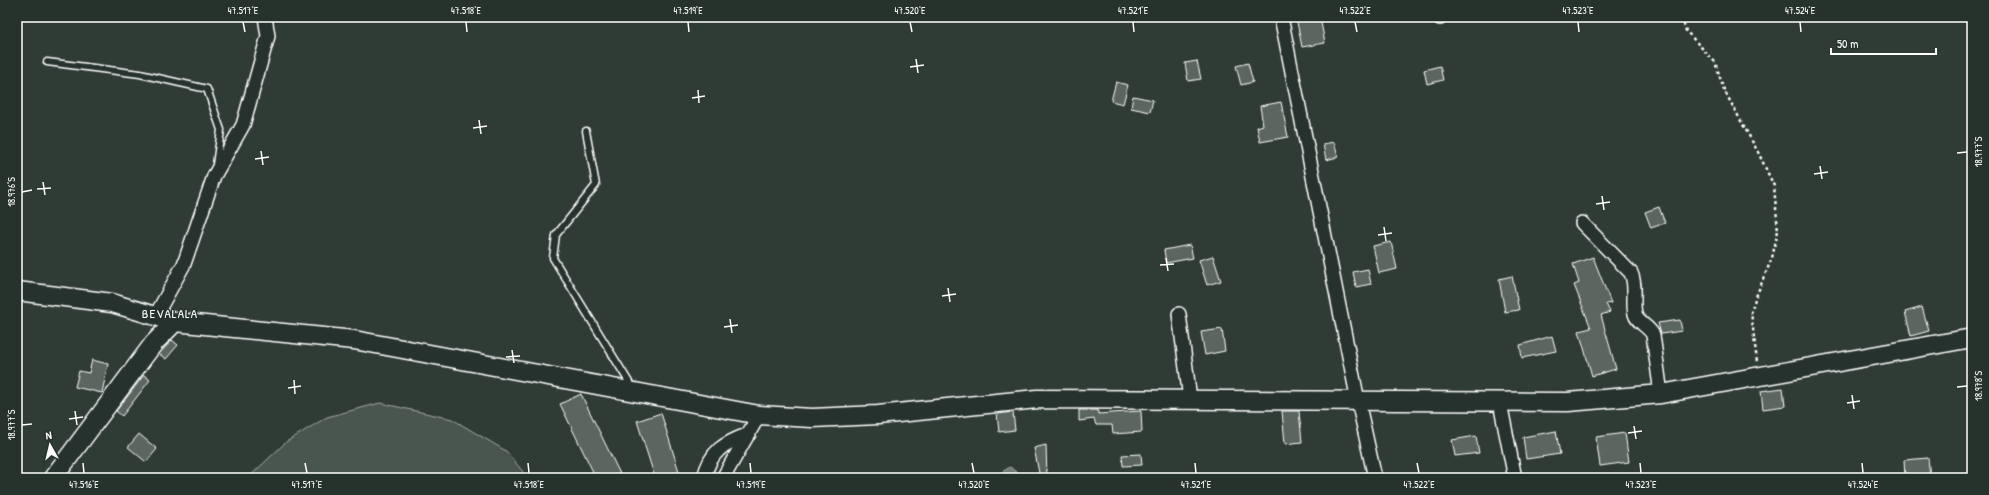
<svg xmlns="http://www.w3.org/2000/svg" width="1989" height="495" viewBox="0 0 1989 495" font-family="'Patrick Hand',sans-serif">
<rect width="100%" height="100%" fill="#2f3b35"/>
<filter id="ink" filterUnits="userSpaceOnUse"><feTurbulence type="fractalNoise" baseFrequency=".025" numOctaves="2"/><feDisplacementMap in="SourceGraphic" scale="8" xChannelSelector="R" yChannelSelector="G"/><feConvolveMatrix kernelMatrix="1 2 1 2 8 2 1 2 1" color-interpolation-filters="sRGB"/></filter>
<g filter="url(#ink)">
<path fill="#4a544f" stroke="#a4aaa7" d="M380 403 452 419 506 451 528 478H248L286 442 327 417Z"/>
<path fill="#707975" stroke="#a9afac" d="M1010 467 1023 478H995L997 475Z"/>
<path fill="#5b6661" stroke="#fff" d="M1296 17H1320L1325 43 1302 47Z
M1197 61 1201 79 1188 81 1185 63Z
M1248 63 1253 82 1241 85 1236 66Z
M1440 66 1443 80 1427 84 1424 70Z
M1116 82 1128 85 1123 104 1111 101Z
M1133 96 1153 100 1150 112 1131 108Z
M1281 102 1288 137 1260 142 1257 127 1263 125 1260 106Z
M1334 142 1338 157 1326 160 1323 144Z
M1659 207 1665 223 1651 228 1645 212Z
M1391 242 1397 269 1379 273 1373 246Z
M1190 245 1193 258 1166 263 1164 250Z
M1213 256 1221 281 1207 285 1199 260Z
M1593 257 1611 303 1606 304 1610 312 1601 315 1616 369 1592 376 1579 331 1591 328 1574 285 1579 283 1573 264Z
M1368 269 1371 284 1356 287 1353 272Z
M1512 276 1519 310 1505 312 1499 279Z
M1922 307 1929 331 1911 336 1905 312Z
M1680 320 1682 331 1661 334 1658 323Z
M1222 329 1225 351 1205 355 1201 332Z
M1552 336 1556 351 1522 358 1520 345Z
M172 340 178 345 166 359 159 354Z
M92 360 108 364 102 393 75 387 79 371 89 373Z
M144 375 150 380 122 416 116 411Z
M1783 388 1785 406 1763 409 1761 391Z
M581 394 622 478H596L560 404Z
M1079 410H1098V414L1141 411 1142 432 1113 434 1112 425H1096L1094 419 1079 421Z
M1282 411H1299L1302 442 1285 444Z
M1013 412 1015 430 999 432 997 414Z
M661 413 681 478H655L637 421Z
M1556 431 1560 454 1526 459 1523 437Z
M1625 433 1629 462 1600 466 1596 437Z
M139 434 157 449 146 462 128 447Z
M1476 436 1479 453 1455 456 1452 440Z
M1046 445 1047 478H1040L1034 448Z
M1141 454 1142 465 1123 466 1122 455Z
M1928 458 1930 477 1905 478 1904 460Z"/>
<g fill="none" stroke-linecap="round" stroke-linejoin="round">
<defs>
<path id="lane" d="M47 62 140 74 207 89 221 130 216 165
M586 131 596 185 556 235 553 258 632 387"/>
<path id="street" d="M1281 17 1358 401 1375 478
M1440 17V18
M1582 223 1631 273C1637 286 1632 300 1635 314 1637 323 1649 326 1653 335L1661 394
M1179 314 1190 399
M156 315 184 264 214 176 243 125 268 36 265 17
M1500 403 1515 478
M704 478C710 451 724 443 749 434
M723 478 759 415"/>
<path id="secondary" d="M17 291 112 303 175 322 354 340 759 415 812 418 878 415 1037 399 1568 402 1661 394 1972 338
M53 478 154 343 175 322"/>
</defs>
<use href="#lane" stroke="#fff" stroke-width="9"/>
<use href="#street" stroke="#fff" stroke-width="16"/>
<use href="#secondary" stroke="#fff" stroke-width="21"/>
<path stroke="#fff" stroke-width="2.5" stroke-dasharray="3 3" stroke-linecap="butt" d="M1682 17 1686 31 1715 62 1724 90 1758 152 1774 186 1778 231 1772 258 1755 299 1751 312 1757 362"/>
<use href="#lane" stroke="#26332d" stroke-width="6"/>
<use href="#street" stroke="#26332d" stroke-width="13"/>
<use href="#secondary" stroke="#26332d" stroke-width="18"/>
</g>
</g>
<path fill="none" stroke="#fff" stroke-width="1.5" d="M243 22 245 32M466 22 467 32M688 22 689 32M910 22 912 32M1133 22 1134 32M1355 22 1357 32M1578 22 1579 32M1800 22 1801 32M916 59 918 73M910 67 924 65M698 90 699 103M692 98 705 96M479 120 481 134M473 128 487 126M261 151 263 165M1957 153 1967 152M255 159 269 157M1820 166 1822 179M1814 174 1828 172M43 182 45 195M37 189 51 188M22 192 32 190M1602 196 1604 210M1596 204 1610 202M1384 227 1386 241M1378 235 1392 233M1166 258 1168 271M1160 265 1174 264M948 288 950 302M942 296 956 294M730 319 732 333M724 327 738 325M512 350 514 363M506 357 520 356M294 380 295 394M1957 387 1967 386M288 388 301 386M1852 395 1854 409M1847 403 1860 401M75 411 77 425M69 419 83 417M22 425 32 424M1634 426 1636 439M1628 433 1642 431M83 463 84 473M305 463 307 473M528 463 529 473M750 463 751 473M972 463 974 473M1195 463 1196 473M1417 463 1419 473M1640 463 1641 473M1862 463 1863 473"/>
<g text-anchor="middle" stroke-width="3" stroke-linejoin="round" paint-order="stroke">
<g font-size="13" letter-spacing="1" fill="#fff" stroke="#26332d">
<text x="170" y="318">BEVALALA</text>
</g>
</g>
<rect width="1989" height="495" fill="none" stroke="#26332d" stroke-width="44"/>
<g transform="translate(50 445) rotate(352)" stroke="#26332d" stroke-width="3" paint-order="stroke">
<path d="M0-3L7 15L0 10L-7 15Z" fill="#ffffff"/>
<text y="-6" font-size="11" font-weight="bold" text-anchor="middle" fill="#ffffff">N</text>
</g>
<path d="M1831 48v6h105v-6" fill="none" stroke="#ffffff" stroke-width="2"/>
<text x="1837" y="48" font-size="12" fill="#ffffff" stroke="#26332d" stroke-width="3" paint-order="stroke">50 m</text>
<rect x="22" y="22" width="1945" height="451" fill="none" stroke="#fff" stroke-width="1.5"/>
<g font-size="10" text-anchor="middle" fill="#fff">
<text x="243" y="14">47.517°E</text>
<text x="466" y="14">47.518°E</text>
<text x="688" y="14">47.519°E</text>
<text x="910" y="14">47.520°E</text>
<text x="1133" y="14">47.521°E</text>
<text x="1355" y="14">47.522°E</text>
<text x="1578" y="14">47.523°E</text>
<text x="1800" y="14">47.524°E</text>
<text transform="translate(1978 152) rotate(-90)" y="4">18.977°S</text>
<text transform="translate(11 192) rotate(-90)" y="4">18.976°S</text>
<text transform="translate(1978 386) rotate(-90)" y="4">18.978°S</text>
<text transform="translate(11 425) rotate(-90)" y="4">18.977°S</text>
<text x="84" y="488">47.516°E</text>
<text x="307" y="488">47.517°E</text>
<text x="529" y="488">47.518°E</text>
<text x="751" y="488">47.519°E</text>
<text x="974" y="488">47.520°E</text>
<text x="1196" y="488">47.521°E</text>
<text x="1419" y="488">47.522°E</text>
<text x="1641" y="488">47.523°E</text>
<text x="1863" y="488">47.524°E</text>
</g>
</svg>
